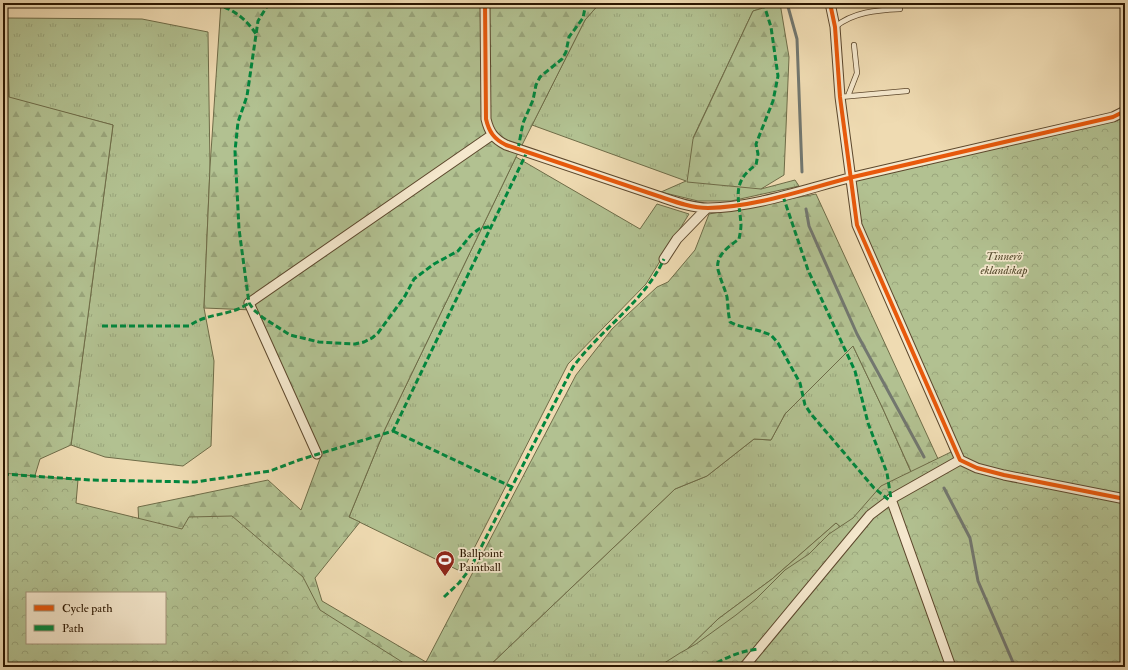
<svg xmlns="http://www.w3.org/2000/svg" width="1128" height="670" viewBox="0 0 1128 670" font-family="'IM FELL Double Pica',serif">
<defs>
<pattern id="grass-tufts" width="24" height="20" patternUnits="userSpaceOnUse"><rect width="24" height="20" fill="#b2c191"/><path d="M3 7l-1-3M5 7V3M7 7l1-3M15 17l-1-3M17 17v-4M19 17l1-3" fill="none" stroke="#99a57b"/></pattern>
<pattern id="forest-firs" width="22" height="20" patternUnits="userSpaceOnUse"><rect width="22" height="20" fill="#b2c191"/><path d="M5 1l3.5 6h-7zM16 11l3.5 6h-7z" fill="#99a57b"/></pattern>
<pattern id="park-crowns" width="20" height="18" patternUnits="userSpaceOnUse"><rect width="20" height="18" fill="#b2c191"/><path d="M2 6a3 3 0 1 1 6 0M12 15a3 3 0 1 1 6 0" fill="none" stroke="#99a57b"/></pattern>
</defs>
<rect width="100%" height="100%" fill="#efdbb2"/>
<filter id="stains"><feTurbulence type="fractalNoise" baseFrequency=".005" numOctaves="4"/><feColorMatrix values="0 0 0 0 .2 0 0 0 0 .09 0 0 0 0 .02 0 0 0 .5 -.17"/></filter>
<radialGradient id="worn" r=".72"><stop offset=".6" stop-color="#630" stop-opacity="0"/><stop offset="1" stop-color="#630" stop-opacity=".3"/></radialGradient>
<path fill="url(#grass-tufts)" stroke="#6e6c48" d="M600 3H780L753 11 693 138 761 189 795 180 799 186 731 201H698L661 192 686 181 532 125 585 20Z
M7 18 142 19 208 32 210 167 204 308 214 361 211 446 183 466 105 457 71 445 113 125 9 98Z
M516 157 640 229 657 204 689 214 646 284 568 364 462 572 349 517 385 429Z
M853 346 883 409 915 481 847 533 836 523 772 579 718 619 669 667H488L675 489 707 476 754 439 771 440 785 414Z"/>
<path fill="url(#forest-firs)" stroke="#6e6c48" fill-rule="evenodd" d="M3 3H7L9 97 113 125 71 445 40 459 26 505 142 583 138 507 268 480 301 510 321 456 253 310 204 308 210 167 221 3H600L585 20 516 157 385 429 349 517 360 522 315 578 322 601 426 662 576 375 612 329 657 287 668 282 695 250 709 214 816 194 939 461 913 476 883 409 853 346 785 414 771 440 754 439 707 476 675 489 488 667H3ZM27 593H165V643H27Z
M780 3 789 57 784 175 761 189 687 182 693 139 753 11Z
M836 523 847 533 669 667 718 619 772 579Z"/>
<path fill="url(#park-crowns)" stroke="#6e6c48" fill-rule="evenodd" d="M1125 111V667H658L680 653 696 644 736 615 756 599 785 570 809 554 829 534 853 518 881 486 951 452 924 378 868 257 851 177Z
M3 473 78 480 76 503 182 529 189 517 232 516 303 577 320 610 410 667H3ZM27 593H165V643H27Z"/>
<g fill="none" stroke-linecap="round" stroke-linejoin="round">
<path stroke="#72776f" stroke-width="3" d="M787 3 797 39 802 172
M806 209 809 226 857 334 924 457
M944 488 970 538 978 581 1015 667"/>
<defs>
<path id="lane" d="M835 27C853 12 877 10 900 9
M848 96 857 73 854 45
M840 97 907 91"/>
<path id="street" d="M485 3 486 119C489 132 494 139 506 145L658 196C673 201 691 208 708 208 757 207 805 189 853 177 939 157 1026 137 1113 117L1125 111
M830 3 835 27 840 97 857 225 960 460 977 468 1004 475 1125 499
M664 259 677 239 707 208
M317 454 249 303 492 135
M891 499 951 667
M744 667 870 515 891 499 960 460"/>
</defs>
<use href="#lane" stroke="#5c472c" stroke-width="6"/>
<use href="#street" stroke="#5c472c" stroke-width="11"/>
<use href="#lane" stroke="#f5e8cd" stroke-width="4.5"/>
<use href="#street" stroke="#f5e8cd" stroke-width="9"/>
<path stroke="#00873e" stroke-width="3" stroke-dasharray="6 3" stroke-linecap="butt" d="M162 3C178 8 183 4 199 3 223 2 243 14 256 34
M269 3 258 21 247 96 238 122 235 151 239 229 249 303 254 310 262 317 290 335 319 342 355 344 364 342 372 338 378 333 405 296 414 279 434 264 458 251 471 235 479 229 492 226
M762 3 765 8 771 27 778 76 773 101 756 144 758 154 756 165C731 182 739 198 741 224 741 229 740 234 739 239 728 247 713 257 719 273 721 281 725 289 727 297 728 305 728 313 730 322L736 325 760 331 771 335 778 343 800 383 805 405 811 414 874 488 889 500
M518 149 523 123 533 100 536 85 540 77 562 59 566 52 569 37 583 18 586 3
M783 196 808 270 855 371 868 423 887 473 891 499
M102 326H189C208 312 229 317 249 303
M393 431 512 487
M3 474 90 480 195 482 270 471 299 460 393 431 527 152
M444 597 459 583 470 569 573 367C601 329 644 302 664 259
M709 667C725 658 740 651 758 649"/>
<defs>
<path id="cycleway" d="M485 3 486 119C489 132 494 139 506 145L658 196C673 201 691 208 708 208 757 207 805 189 853 177 939 157 1026 137 1113 117L1125 111
M830 3 835 27 840 97 857 225 960 460 977 468 1004 475 1125 499"/>
</defs>
<use href="#cycleway" stroke="#f5e8cd" stroke-width="6"/>
<use href="#cycleway" stroke="#e8590c" stroke-width="4"/>
</g>
<defs>
<symbol id="stadium-pin" viewBox="-11 -11 22 30"><path d="M0 17L-7.5 6A9.5 9.5 0 1 1 7.5 6Z" fill="#8f2418" stroke="#f5e8cd"/><path d="M0-5a6.5 5 0 1 0 0 10a6.5 5 0 1 0 0-10ZM-3.5-1.8h7v3.6h-7Z" fill="#fff"/></symbol>
</defs>
<g fill-rule="evenodd">
<use href="#stadium-pin" x="434" y="549" width="22" height="30"/>
</g>
<g text-anchor="middle" stroke-width="3.5" stroke-linejoin="round" paint-order="stroke">
<g font-size="12" font-style="italic" fill="#54492c" stroke="#f5e8cd">
<text x="1004" y="260">Tinnerö<tspan x="1004" dy="14">eklandskap</tspan></text>
</g>
<g font-size="12" fill="#2b1600" stroke="#f5e8cd" text-anchor="start">
<text x="459" y="557">Ballpoint<tspan x="459" dy="14">Paintball</tspan></text>
</g>
</g>
<rect width="1128" height="670" fill="none" stroke="#efdbb2" stroke-width="16"/>
<rect x="4" y="4" width="1120" height="662" fill="none" stroke="#2b1600" stroke-width="2"/>
<rect x="8" y="8" width="1112" height="654" fill="none" stroke="#2b1600"/>
<rect x="26" y="592" width="140" height="52" fill="#f5e8cd" stroke="#a4947b"/>
<rect x="34" y="605" width="20" height="6" fill="#e8590c" stroke="#a4947b"/>
<text x="62" y="612" font-size="12" fill="#2b1600">Cycle path</text>
<rect x="34" y="625" width="20" height="6" fill="#00873e" stroke="#a4947b"/>
<text x="62" y="632" font-size="12" fill="#2b1600">Path</text>
<rect width="100%" height="100%" filter="url(#stains)"/>
<rect width="100%" height="100%" fill="url(#worn)"/>
</svg>
